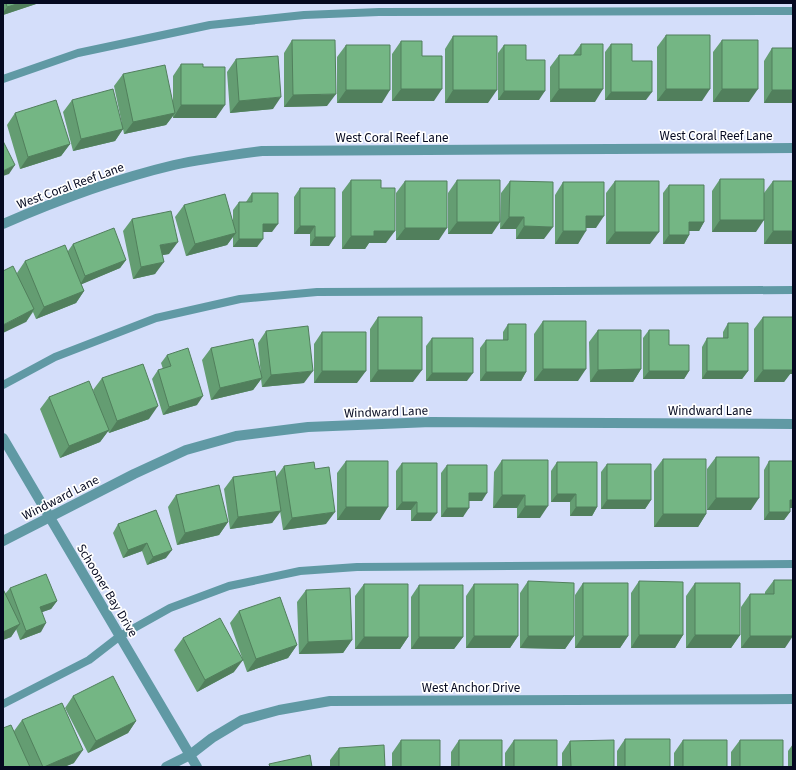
<svg xmlns="http://www.w3.org/2000/svg" width="796" height="770" viewBox="0 0 796 770" font-family="'Source Sans 3',sans-serif">
<rect width="100%" height="100%" fill="#d4defa"/>
<g fill="none" stroke-linecap="round" stroke-linejoin="round">
<path stroke="#6099a4" stroke-width="8" d="M3 79 78 53 210 25 304 15 379 12 793 11
M3 385 55 357 156 318 240 299 317 292 793 290
M3 704 89 660 120 636 170 608 229 586 300 571 357 567 793 564"/>
<path stroke="#6099a4" stroke-width="10" d="M3 224C58 200 115 179 174 165 202 159 232 155 262 151L793 148
M3 438 197 767
M3 541 134 474 186 450 236 436 308 427 431 422 793 424
M166 767 190 755 212 738 242 720 279 710 330 701 793 699"/>
</g>
<path fill="#649d72" d="M3 3H39L3 15Z
M666 35 702 101H657V47Z
M453 36 488 103H445V49Z
M292 40 327 106 284 107V53Z
M722 40 749 102H713V52Z
M401 41 422 56 434 101H392V54Z
M581 44 595 102H550V67L559 55H573Z
M611 44 632 61 646 100H605V52Z
M346 45 382 103H337V57Z
M504 45 526 60 539 100H498V53Z
M772 48 793 103H764V61Z
M236 59 273 109 230 113 227 72Z
M181 64 203 67 216 118H173V116L166 125 124 134 123 129 115 141 73 151 63 112 72 100 122 124 114 86 123 74 173 103V76Z
M15 113 70 144 61 156 20 169 7 125Z
M720 179 756 232H712V191Z
M351 180 381 188 386 243H369L365 249H342V192Z
M457 180 492 234H448V193Z
M405 181 439 240H396V193Z
M510 181 544 239H516V229H500L501 193Z
M615 181 650 244H606V193Z
M773 181 793 244H764V193Z
M563 182 596 228H586L578 244H555V195Z
M669 185 704 222 699 231H689V235L684 244H663V193Z
M300 188 329 246H310V234H294V197Z
M252 193 272 232H263L257 247H233V236L227 245 186 256 175 217 184 205 233 224V210L239 202H246Z
M132 219 169 254 162 255 155 274 133 279 123 231Z
M73 244 126 260 120 268 81 284 84 291 76 303 36 319 33 312 26 322 17 273 25 261 68 251Z
M378 317 413 382H370V329Z
M763 317 793 374H790L784 382H754V329Z
M543 321 578 381H534V334Z
M728 323 748 371 742 379H702V347L707 338H723V332Z
M508 324 526 372 521 381H480V348L486 340H503V332Z
M598 330 641 369 633 382H590L589 342Z
M649 330 669 345 689 371 684 379H643V338Z
M266 331 304 383 262 387 261 379 253 390 211 400 202 360 211 348 261 376 258 343Z
M322 332 357 383H314V344Z
M432 338 467 381H426V346Z
M167 355 197 405 163 415 152 379 158 370 163 369 161 363Z
M102 378 149 419 109 433 108 431 100 442 60 458 40 409 49 397 96 399 93 390Z
M716 457 751 510H707V469Z
M663 459 706 514 698 527H654V471Z
M502 460 540 518H517V508H493L494 472Z
M346 461 380 520H337V473Z
M769 461 793 508H790V512L784 520H764V470Z
M557 462 597 507 592 516H570V502H551V471Z
M402 463 431 521H411V510H396V471Z
M607 464 651 500 645 509H601V472Z
M447 465 482 501H469L463 517H441V473Z
M284 466 315 469 326 524 283 530 280 511 272 523 230 529 224 489 233 477H276Z
M176 495 228 522 219 535 177 545 168 507Z
M156 510 166 558 147 565 142 551 123 558 113 533 118 524Z
M774 580 785 648H741V607L750 594H765V592Z
M528 581 574 636 565 649 520 648V593Z
M639 581 683 635 675 648H631V593Z
M583 583 628 636 620 648H575V595Z
M695 583 740 635 731 648H686V596Z
M364 584 408 637 400 649H355V596Z
M474 584 518 636 510 648H466V596Z
M419 585 463 637 454 649H411V597Z
M10 588 57 601 51 609 42 612 41 632 20 640 16 629 11 637 3 640V589L5 594Z
M306 590 352 640 343 653 299 654 297 602Z
M239 611 297 645 288 658 247 672 230 623Z
M183 638 234 672 197 692 174 650Z
M73 696 136 721 128 733 88 753 65 708Z
M22 720 74 763 64 767H3L14 731Z
M625 739 670 767H617V751Z
M401 740 440 767H392V753Z
M459 740 502 767H451V752Z
M514 740 557 767H505V753Z
M683 740 727 767H674V753Z
M740 740 783 767H731V752Z
M570 741 614 767H562V753Z
M793 744V767H788V751Z
M339 748 385 767H330V760Z"/>
<path fill="#517f5c" d="M20 3H39L3 15V13L7 7Z
M401 89H442L434 101H392Z
M559 89H603L595 102H550Z
M666 89H710L702 101H657Z
M722 89H758L749 102H713Z
M346 90H390L382 103H337Z
M453 90H497L488 103H445Z
M772 90H793V103H764Z
M504 91H545L539 100H498Z
M611 92H652L646 100H605Z
M336 94 327 106 284 107 293 95Z
M281 97 273 109 230 113 239 101Z
M181 105H225L216 118H173Z
M175 113 166 125 124 134 133 122Z
M123 129 115 141 73 151 81 139Z
M70 144 61 156 20 169 28 157Z
M15 165 9 174 3 176V171Z
M586 216H604L596 228H578Z
M509 217H524L516 229H500Z
M720 220H764L756 232H712Z
M457 222H500L492 234H448Z
M689 222H704L699 231H684Z
M263 224H278L272 232H257Z
M300 226H315L310 234H294Z
M524 226 553 227 544 239H516Z
M405 228H447L439 240H396Z
M374 231H395L386 243H369L365 249H342L351 236Z
M563 231H586L578 244H555Z
M773 231H793V244H764Z
M615 232H659L650 244H606Z
M236 233 227 245 186 256 195 244Z
M669 235H689L684 244H663Z
M315 237H335L329 246H310Z
M239 239H263L257 247H233Z
M178 242 169 254 152 257 160 245Z
M126 260 120 268 80 285 85 276Z
M164 262 155 274 133 279 141 267Z
M84 291 76 303 36 319 44 307Z
M34 309 26 322 3 333V325Z
M793 362V374H790L784 382H754L763 370Z
M543 369H586L578 381H534Z
M641 369 633 382H590L598 370Z
M378 370H422L413 382H370Z
M313 371 304 383 262 387 271 375Z
M322 371H366L357 383H314Z
M649 371H689L684 379H643Z
M707 371H748L742 379H702Z
M486 372H526L521 381H480Z
M432 373H473L467 381H426Z
M262 378 253 390 211 400 220 388Z
M203 396 197 405 163 415 169 407Z
M158 406 149 419 109 433 117 421Z
M109 430 100 442 60 458 69 446Z
M469 493H487L482 501H463Z
M557 494H576L570 502H551Z
M502 495H525L517 508H493Z
M716 498H759L751 510H707Z
M607 500H651L645 509H601Z
M790 500H793V508H784Z
M402 502H417L411 510H396Z
M525 506H548L540 518H517Z
M346 507H388L380 520H337Z
M576 507H597L592 516H570Z
M447 508H469L463 517H441Z
M281 511 272 523 230 529 238 517Z
M335 512 326 524 283 530 292 518Z
M769 512H790L784 520H764Z
M417 513H437L431 521H411Z
M663 514H706L698 527H654Z
M228 522 219 535 177 545 185 533Z
M147 543 142 551 123 558 128 550Z
M172 550 166 558 147 565 153 557Z
M57 601 51 609 34 615 40 607Z
M46 623 41 632 20 640 26 631Z
M20 624 11 637 3 640V632Z
M639 635H683L675 648H631Z
M695 635H740L731 648H686Z
M474 636H518L510 648H466Z
M528 636H574L565 649 520 648Z
M583 636H628L620 648H575Z
M750 636H793L785 648H741Z
M364 637H408L400 649H355Z
M419 637H463L454 649H411Z
M352 640 343 653 299 654 308 642Z
M297 645 288 658 247 672 256 659Z
M243 660 234 672 197 692 205 680Z
M136 721 128 733 88 753 96 741Z
M83 750 74 763 64 767H44Z"/>
<path fill="#74b684" stroke="#517f5c" d="M6 3H20L7 7Z
M666 35H710V89H666Z
M453 36H497V90H453Z
M292 40H335L336 94 293 95Z
M722 40H758V89H722Z
M401 41H422V56H442V89H401Z
M581 44H603V89H559V55H581Z
M611 44H632V61H652V92H611Z
M346 45H390V90H346Z
M504 45H526V60H545V91H504Z
M772 48H793V90H772Z
M278 56 281 97 239 101 236 59Z
M181 64H203V67H225V105H181Z
M165 65 175 113 133 122 123 74Z
M113 89 123 129 81 139 72 100Z
M56 100 70 144 28 157 15 113Z
M3 141 15 165 3 171Z
M720 179H764V220H720Z
M351 180H381V188H395V231H374V236H351Z
M457 180H500V222H457Z
M405 181H447V228H405Z
M510 181 553 182V227L524 226V217H509Z
M615 181H659V232H615Z
M773 181H793V231H773Z
M563 182H604V216H586V231H563Z
M669 185H704V222H689V235H669Z
M300 188H335V237H315V226H300Z
M252 193H278V224H263V239H239V202H252Z
M225 194 236 233 195 244 184 205Z
M171 211 178 242 160 245 164 262 141 267 132 219Z
M114 228 126 260 85 276 73 244Z
M65 245 84 291 44 307 25 261Z
M13 266 34 309 3 325V271Z
M378 317H422V370H378Z
M763 317H793V370H763Z
M543 321H586V369H543Z
M728 323H748V371H707V338H728Z
M508 324H526V372H486V340H508Z
M308 326 313 371 271 375 266 331Z
M598 330H641V369L598 370Z
M649 330H669V345H689V371H649Z
M322 332H366V371H322Z
M432 338H473V373H432Z
M253 339 262 378 220 388 211 348Z
M188 348 203 396 169 407 158 370 171 366 167 355Z
M143 364 158 406 117 421 102 378Z
M89 381 109 430 69 446 49 397Z
M716 457H759V498H716Z
M663 459H706V514H663Z
M502 460H548V506H525V495H502Z
M346 461H388V507H346Z
M769 461H793V500H790V512H769Z
M314 462 315 469 329 467 335 512 292 518 284 466Z
M557 462H597V507H576V494H557Z
M402 463H437V513H417V502H402Z
M607 464H651V500H607Z
M447 465H487V493H469V508H447Z
M275 471 281 511 238 517 233 477Z
M219 485 228 522 185 533 176 495Z
M156 510 172 550 153 557 147 543 128 550 118 524Z
M46 574 57 601 40 607 46 623 26 631 10 588Z
M774 580H793V636H750V594H774Z
M528 581 574 583V636H528Z
M639 581 683 582V635H639Z
M583 583H628V636H583Z
M695 583H740V635H695Z
M364 584H408V637H364Z
M474 584H518V636H474Z
M419 585H463V637H419Z
M350 588 352 640 308 642 306 590Z
M3 589 20 624 3 632Z
M280 597 297 645 256 659 239 611Z
M220 618 243 660 205 680 183 638Z
M113 676 136 721 96 741 73 696Z
M62 703 83 750 44 767H43L22 720Z
M11 725 30 767H3V728Z
M625 739H670V767H625Z
M401 740H440V767H401Z
M459 740H502V767H459Z
M514 740H557V767H514Z
M614 740V767H571L570 741Z
M683 740H727V767H683Z
M740 740H783V767H740Z
M384 745 385 767H339V748Z
M310 755 312 767H270L269 764Z"/>
<g text-anchor="middle" stroke-width="3.5" stroke-linejoin="round" paint-order="stroke">
<g font-size="13" fill="#050920" stroke="#fff">
<text x="716" y="140">West Coral Reef Lane</text>
<text x="392" y="142">West Coral Reef Lane</text>
<text transform="translate(70 185) rotate(-20)" y="5">West Coral Reef Lane</text>
<text x="710" y="415">Windward Lane</text>
<text transform="translate(386 411) rotate(-2)" y="5">Windward Lane</text>
<text transform="translate(60 497) rotate(-27)" y="5">Windward Lane</text>
<text transform="translate(108 590) rotate(59)" y="5">Schooner Bay Drive</text>
<text x="471" y="692">West Anchor Drive</text>
</g>
</g>
<rect width="796" height="770" fill="none" stroke="#050920" stroke-width="8"/>
</svg>
